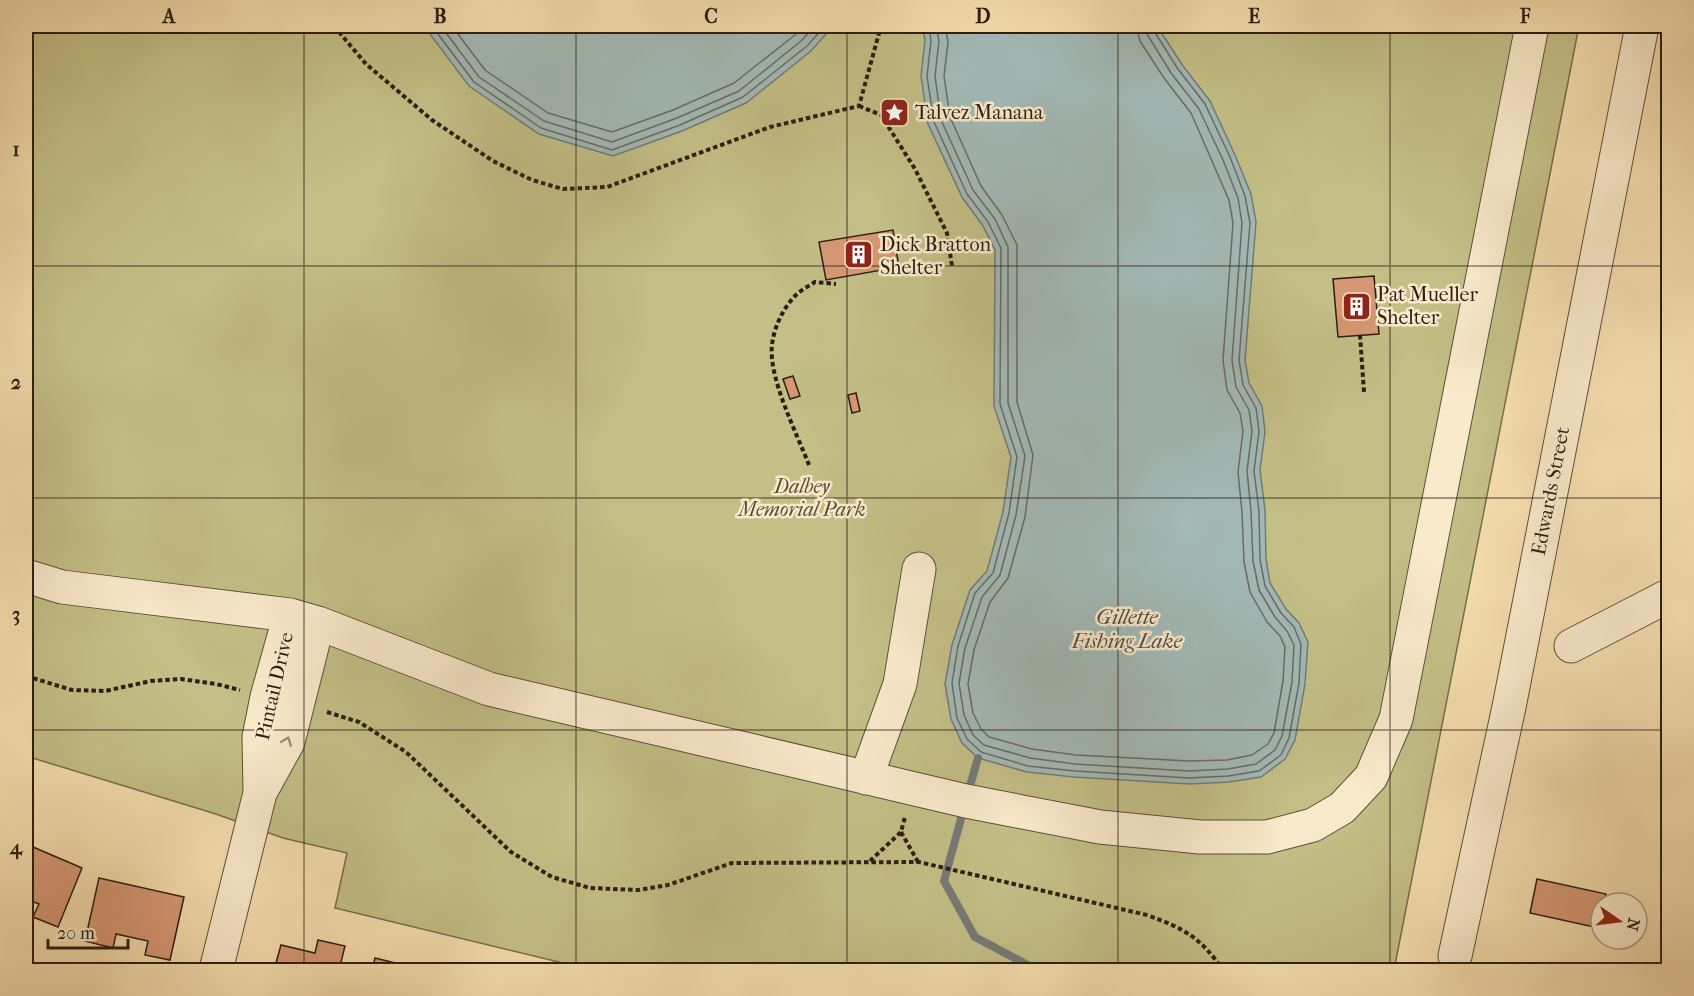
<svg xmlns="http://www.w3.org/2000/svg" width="1694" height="996" viewBox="0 0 1694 996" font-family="'IM FELL French Canon',serif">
<rect width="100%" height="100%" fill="#f6deaf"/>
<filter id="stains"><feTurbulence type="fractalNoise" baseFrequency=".00333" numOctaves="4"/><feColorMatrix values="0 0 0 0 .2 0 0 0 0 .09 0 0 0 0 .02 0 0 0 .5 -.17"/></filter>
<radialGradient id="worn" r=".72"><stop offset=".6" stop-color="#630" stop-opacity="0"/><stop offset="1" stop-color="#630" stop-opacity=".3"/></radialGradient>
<path fill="#c3bf86" stroke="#786e4e" stroke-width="1.5" d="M26 26H1579L1394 970H592L335 908 347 853 283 838 216 814 26 756Z"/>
<path fill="#a2b9b6" stroke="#737b76" stroke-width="1.5" d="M424 26H833L811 51 746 103 682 131 613 156 539 134 469 86Z
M922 26H1157L1183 66 1210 101 1235 155 1251 194 1256 222 1245 360 1249 383 1262 406 1265 432 1260 470 1265 510 1266 559 1270 583 1286 609 1299 623 1308 642 1305 684 1295 740 1285 759 1261 777 1229 782 1190 784 1074 777 1027 772 978 758 962 743 951 719 945 684 952 645 970 590 987 571 1003 512 1011 457 994 406 995 250 983 226 962 197 928 124 921 76 925 40Z"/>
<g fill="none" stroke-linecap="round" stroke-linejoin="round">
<path stroke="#686b66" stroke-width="1.5" d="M432 26 474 82 541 128 612 150 680 125 743 97 807 46 825 26
M441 26 479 77 544 121 612 142 677 118 739 91 801 41 815 26
M452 26 485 70 548 113 612 132 673 110 734 83 795 35 803 26
M929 26 931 41 927 76 934 122 967 194 988 222 1001 248 1000 404 1017 457 1009 513 993 573 975 593 958 646 952 683 957 718 967 739 981 752 1028 766 1075 771 1189 778 1228 776 1259 771 1281 755 1289 738 1299 683 1301 644 1294 627 1281 613 1265 586 1260 560 1259 511 1254 471 1259 431 1256 408 1243 385 1239 360 1250 223 1245 196 1230 157 1205 104 1178 69 1154 31 1153 26
M936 26 939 41 935 76 941 120 973 190 995 219 1008 247V403L1025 456 1016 515 1000 575 982 597 965 648 959 683 964 715 973 735 984 745 1030 758 1075 764 1189 771 1228 769 1256 764 1275 750 1282 736 1292 682 1294 645 1287 631 1275 617 1259 590 1253 561 1251 511 1247 471 1252 431 1249 410 1236 387 1232 360 1242 223 1238 198 1223 160 1199 109 1171 73 1147 34 1145 26
M945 26 948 42 944 76 950 117 981 186 1002 215 1017 245V402L1033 455 1025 517 1008 578 990 602 974 650 968 684 973 713 981 729 989 737 1032 749 1076 755 1189 761 1227 760 1252 755 1268 744 1274 733 1283 681 1285 647 1280 636 1267 622 1250 592 1244 562 1242 512 1238 472 1243 431 1240 413 1227 390 1223 360 1233 223 1229 200 1191 113 1164 78 1140 41 1136 26"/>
<path stroke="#737b76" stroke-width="8" d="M967 796 978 758
M964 808 944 881 975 937 1037 970"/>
</g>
<path fill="#d69874" stroke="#2d1d16" stroke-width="1.5" d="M893 230 899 267 826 280 819 242Z
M1374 276 1379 334 1338 337 1333 279Z
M793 376 800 396 790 399 783 379Z
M856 393 860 411 852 413 848 395Z
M26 844 82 868 58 927 33 917 39 904 26 899Z
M99 878 184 897 170 960 145 955 148 941 116 934 113 948 85 941Z
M1537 879 1606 894 1604 903H1601L1599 928 1530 913Z
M318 940 345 946 339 970H274L281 945 315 953Z
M375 958 424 970H372Z"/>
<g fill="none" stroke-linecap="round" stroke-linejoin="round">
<defs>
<path id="minor" d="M26 576 62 587 290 615 318 623 489 689 966 801 1100 827 1200 837H1267L1313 825 1342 808 1371 777 1396 719 1532 26
M1571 646 1668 596
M866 778 900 684 919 569
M261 791 288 742 318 623
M1455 956 1509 707 1642 26
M216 970 260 793 259 737 267 697 290 615"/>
</defs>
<use href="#minor" stroke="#5f4d3c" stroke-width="35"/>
<path stroke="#2d1d16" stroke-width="4" stroke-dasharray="4.5 3" stroke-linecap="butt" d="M334 26 366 64 432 120 493 161 532 180 563 189 607 187 770 127 859 106 881 26
M859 106 881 115 915 169 947 233 952 266
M1360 335 1364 392
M809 465C797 434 768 377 772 345 774 327 783 308 796 295 801 290 809 286 815 282L836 284
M26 676 72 690 105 691 151 681 181 679 216 684 240 690
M327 712 359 722 406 752 511 852 552 877 590 888 638 890 668 885 732 863 919 862 1147 915C1185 929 1200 937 1223 970
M901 832 918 862
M870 861 901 832 905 817"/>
<use href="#minor" stroke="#f9eacb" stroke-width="33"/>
</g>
<defs><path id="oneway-chevron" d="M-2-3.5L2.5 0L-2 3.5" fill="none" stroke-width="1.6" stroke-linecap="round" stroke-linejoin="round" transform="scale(1.5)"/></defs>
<use stroke="#9d8e7a" href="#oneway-chevron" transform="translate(287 741) rotate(-69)"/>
<path fill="none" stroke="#2d1d16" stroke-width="1.5" stroke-opacity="0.55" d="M304 26V970M576 26V970M847 26V970M1118 26V970M1390 26V970M26 266H1668M26 498H1668M26 730H1668"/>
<defs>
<symbol id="sight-square" viewBox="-11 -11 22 22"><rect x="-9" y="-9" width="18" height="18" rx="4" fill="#8f2418" stroke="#f9eacb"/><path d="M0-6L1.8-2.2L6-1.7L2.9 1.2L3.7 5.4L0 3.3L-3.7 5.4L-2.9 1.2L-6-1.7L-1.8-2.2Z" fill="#fff"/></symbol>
<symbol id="building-square" viewBox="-11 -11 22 22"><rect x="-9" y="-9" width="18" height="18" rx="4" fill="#8f2418" stroke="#f9eacb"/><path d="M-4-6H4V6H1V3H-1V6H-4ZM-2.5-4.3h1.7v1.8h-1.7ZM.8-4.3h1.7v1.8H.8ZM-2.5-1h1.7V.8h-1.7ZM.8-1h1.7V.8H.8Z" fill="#fff"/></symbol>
</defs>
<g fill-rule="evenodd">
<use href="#sight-square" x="878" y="96" width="33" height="33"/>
<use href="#building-square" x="842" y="238" width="33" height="33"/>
<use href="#building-square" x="1340" y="290" width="33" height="33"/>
</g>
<g text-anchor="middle" stroke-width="5" stroke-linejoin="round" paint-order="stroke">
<g font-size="20" fill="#2d1d16" stroke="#f9eacb" text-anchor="start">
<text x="915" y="119">Talvez Manana</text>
<text x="880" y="251">Dick Bratton<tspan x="880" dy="23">Shelter</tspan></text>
<text x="1377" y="301">Pat Mueller<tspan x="1377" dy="23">Shelter</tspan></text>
</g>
<g font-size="20" font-style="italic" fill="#5a4e38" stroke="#f9eacb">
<text x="802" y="493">Dalbey<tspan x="802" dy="23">Memorial Park</tspan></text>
</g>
<g font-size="20" fill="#2d1d16" stroke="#f9eacb">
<text transform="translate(1550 491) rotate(-79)" y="7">Edwards Street</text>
<text transform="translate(274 686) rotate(-77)" y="7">Pintail Drive</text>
</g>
<g font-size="21" font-style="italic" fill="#504c46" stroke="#f9eacb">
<text x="1127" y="624">Gillette<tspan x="1127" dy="24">Fishing Lake</tspan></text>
</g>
</g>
<rect width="1694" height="996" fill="none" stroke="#f6deaf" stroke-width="66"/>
<g transform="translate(1619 921) rotate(104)"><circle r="28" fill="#f9eacb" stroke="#a79883" stroke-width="1.5"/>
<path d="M0-4.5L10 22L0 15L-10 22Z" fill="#8f2418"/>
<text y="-9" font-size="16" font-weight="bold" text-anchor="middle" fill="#2d1d16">N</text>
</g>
<path d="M48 939v9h80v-9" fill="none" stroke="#2d1d16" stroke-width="3"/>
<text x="57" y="939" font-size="18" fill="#2d1d16" stroke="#f9eacb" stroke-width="4.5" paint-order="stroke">20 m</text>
<rect x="33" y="33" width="1628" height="930" fill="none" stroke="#2d1d16" stroke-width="2"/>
<g font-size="20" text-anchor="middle" font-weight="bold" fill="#2d1d16">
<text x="169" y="23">A</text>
<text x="440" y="23">B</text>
<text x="711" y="23">C</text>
<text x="983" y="23">D</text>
<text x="1254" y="23">E</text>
<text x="1525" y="23">F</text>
<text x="16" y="156">1</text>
<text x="16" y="389">2</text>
<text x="16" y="621">3</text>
<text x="16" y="854">4</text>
</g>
<rect width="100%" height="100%" filter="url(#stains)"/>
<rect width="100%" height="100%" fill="url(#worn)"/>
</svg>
